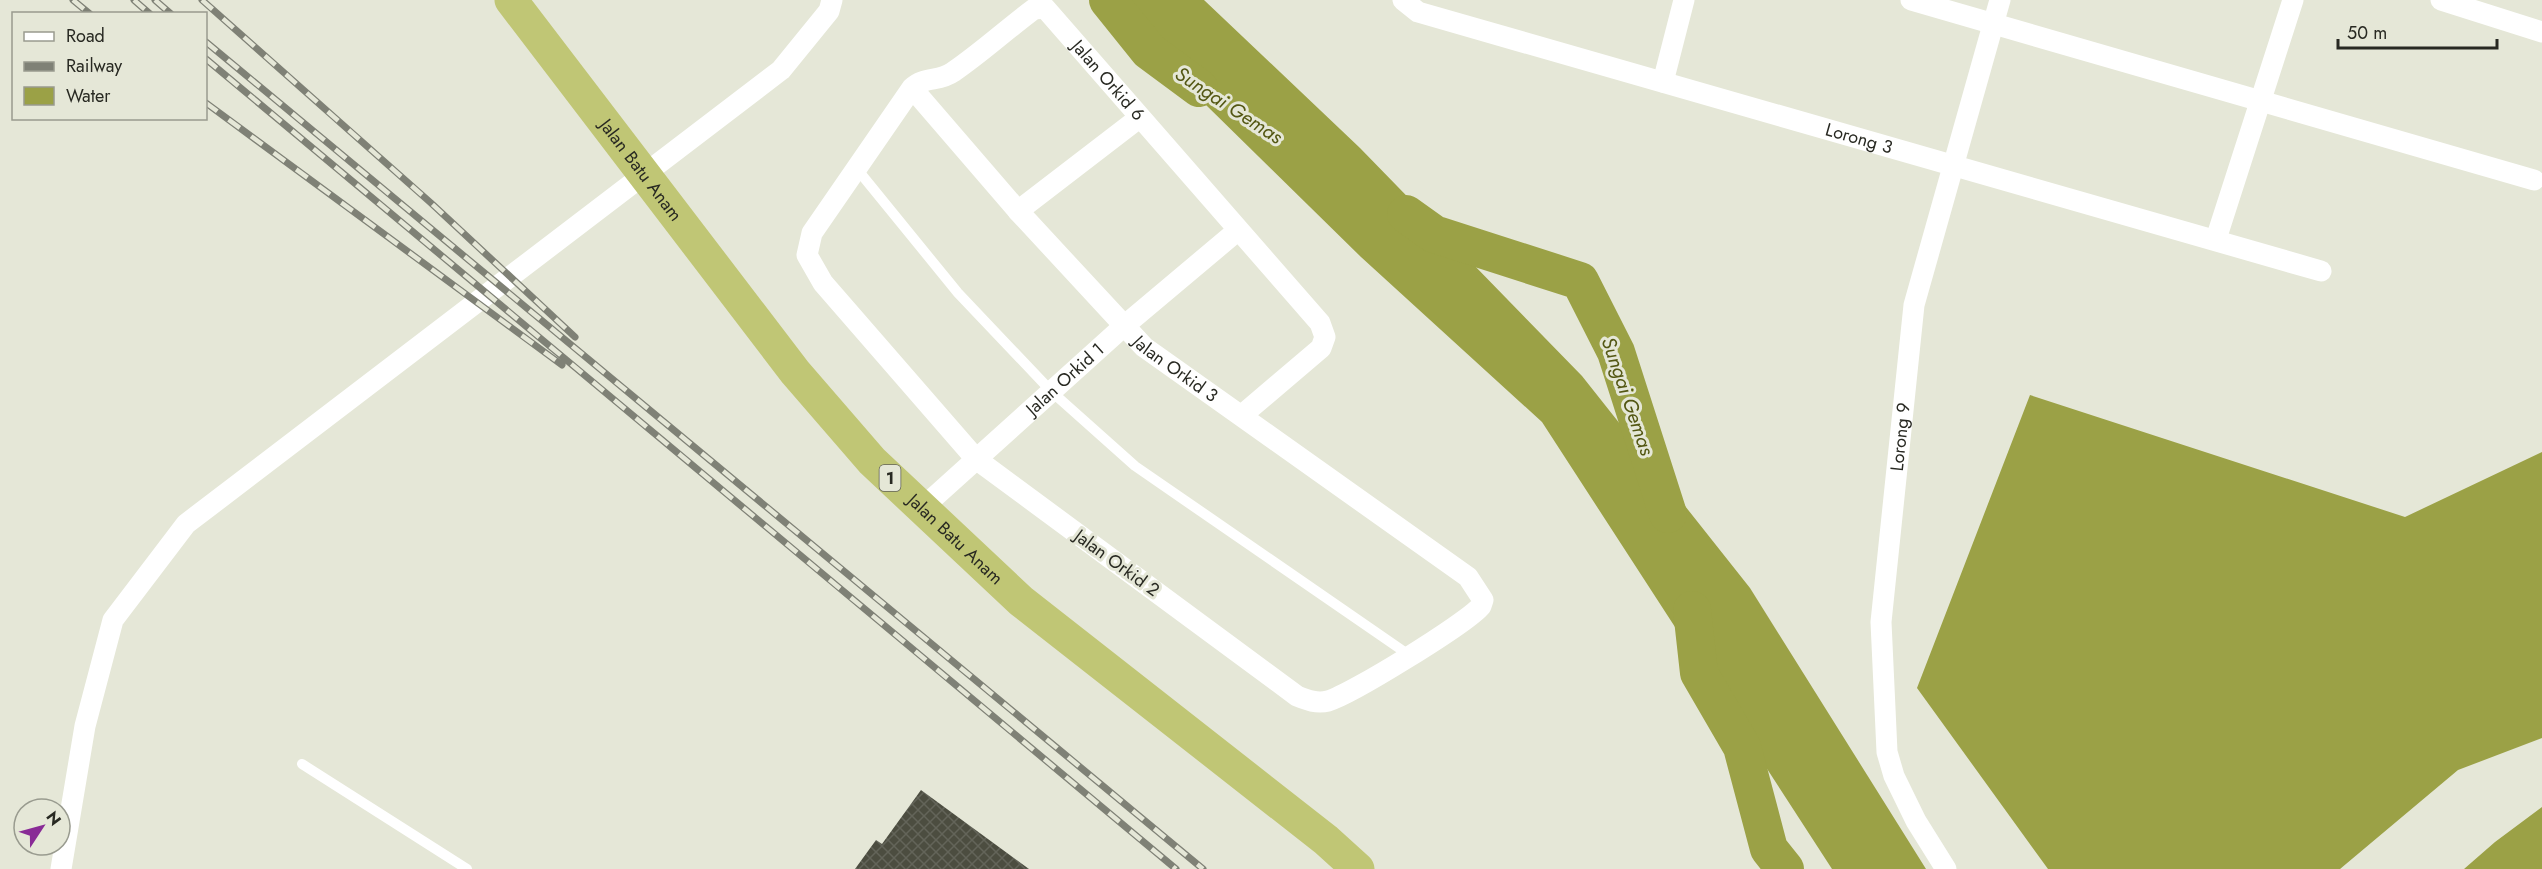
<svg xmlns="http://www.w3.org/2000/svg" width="2542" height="869" viewBox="0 0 2542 869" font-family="Jost,sans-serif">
<defs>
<pattern id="building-cross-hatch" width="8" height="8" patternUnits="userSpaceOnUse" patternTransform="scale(1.5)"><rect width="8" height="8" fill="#4c4d40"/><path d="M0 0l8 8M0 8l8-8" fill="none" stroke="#636459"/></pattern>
</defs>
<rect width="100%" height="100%" fill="#e5e7d7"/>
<path fill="#9ba146" d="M1099 0H1204L1360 148 1582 376 1750 588 1926 869H1832L1542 422 1361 257Z
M2030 395 2405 517 2542 452V738L2458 770 2340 869H2048L1917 688Z
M2542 807V869H2464L2495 842Z"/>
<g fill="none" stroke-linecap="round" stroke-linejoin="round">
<path stroke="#9ba146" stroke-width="38" d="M1108 0 1149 51 1199 88
M1406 214 1434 234 1580 281 1616 352 1668 514
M1692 610 1699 673 1742 747 1769 849 1785 869"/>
</g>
<path fill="url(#building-cross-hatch)" d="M921 790 1029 869H855L876 840 882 844Z"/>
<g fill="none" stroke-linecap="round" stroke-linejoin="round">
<path stroke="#fff" stroke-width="10" d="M857 169 958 293 1052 392 1135 466 1409 655
M302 764 467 869"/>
<g stroke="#fff" stroke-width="21">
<path id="s1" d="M1403 0 1418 12 2321 271"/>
<path d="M1911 0 2534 180"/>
<path d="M2441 0 2542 32"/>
<path d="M1663 82 1684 0"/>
<path id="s2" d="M912 88 1018 211 1144 347 1468 577 1483 600 1481 606C1467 623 1350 695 1328 701 1317 704 1307 700 1297 696L976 459 823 283 807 255 812 233 912 88C925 76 939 82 953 72 981 53 1007 29 1034 9L1045 8 1320 323 1325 337 1321 348 1241 416"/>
<path d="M1018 211 1139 118"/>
<path d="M2216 239 2293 0"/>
<path id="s3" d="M921 509 1124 326 1237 231"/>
<path d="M61 869 85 726 113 620 186 524 781 70 829 11 832 0"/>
<path id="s4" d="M1946 869 1916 821 1894 776 1887 752 1881 622 1914 305 2000 0"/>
</g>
<path stroke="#c0c675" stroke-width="33" id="s5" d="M511 0 795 372 872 461 1021 601 1326 840 1358 869"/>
<defs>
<path id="rail" d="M73 0 90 14
M134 0 150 14
M155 0 171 14
M202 0 431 203 575 337
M206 42 1203 869
M206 59 1176 869
M206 103 562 365"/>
</defs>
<use href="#rail" stroke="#7f8176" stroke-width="7"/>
<use href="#rail" stroke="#e5e7d7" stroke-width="4.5" stroke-dasharray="14" stroke-linecap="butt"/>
</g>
<g text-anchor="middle" stroke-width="6" stroke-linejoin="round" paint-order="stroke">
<rect fill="#e5e7d7" stroke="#616258" stroke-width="1.5" x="879.5" y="465" width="21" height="26" rx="4.5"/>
<g font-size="16" font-weight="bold" fill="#282922">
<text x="890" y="484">1</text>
</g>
<g font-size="18" fill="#282922" stroke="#e5e7d7">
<text dy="6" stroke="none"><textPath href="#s2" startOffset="2109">Jalan Orkid 6</textPath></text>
<text dy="6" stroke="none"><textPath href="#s1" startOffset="478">Lorong 3</textPath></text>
<text dy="6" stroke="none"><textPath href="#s5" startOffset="214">Jalan Batu Anam</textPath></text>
<text dy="6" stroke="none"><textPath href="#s2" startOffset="386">Jalan Orkid 3</textPath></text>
<text dy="6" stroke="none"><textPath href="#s3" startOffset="194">Jalan Orkid 1</textPath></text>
<text dy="6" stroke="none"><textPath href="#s4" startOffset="448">Lorong 9</textPath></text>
<text dy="6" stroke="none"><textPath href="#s5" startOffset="700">Jalan Batu Anam</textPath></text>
<text transform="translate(1117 563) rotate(36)" y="6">Jalan Orkid 2</text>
</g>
<g font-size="20" font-style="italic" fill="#535713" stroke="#e5e7d7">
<text transform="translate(1229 105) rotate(33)" y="7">Sungai Gemas</text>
<text transform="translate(1628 396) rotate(71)" y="7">Sungai Gemas</text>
</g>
</g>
<rect x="12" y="12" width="195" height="108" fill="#e5e7d7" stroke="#999b8f" stroke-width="1.5"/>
<rect x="24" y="32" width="30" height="9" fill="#ffffff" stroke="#999b8f" stroke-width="1.5"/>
<text x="66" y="42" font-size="18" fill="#282922">Road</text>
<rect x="24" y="62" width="30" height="9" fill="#7f8176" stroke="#999b8f" stroke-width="1.5"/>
<text x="66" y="72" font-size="18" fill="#282922">Railway</text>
<rect x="24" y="87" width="30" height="18" fill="#9ba146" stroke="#999b8f" stroke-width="1.5"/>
<text x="66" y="102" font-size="18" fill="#282922">Water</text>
<g transform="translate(42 827) rotate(54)"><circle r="28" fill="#e5e7d7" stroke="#999b8f" stroke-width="1.5"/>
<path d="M0-4.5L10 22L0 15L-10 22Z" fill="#892b96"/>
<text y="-9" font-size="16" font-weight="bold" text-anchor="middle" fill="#282922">N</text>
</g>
<path d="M2338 39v9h159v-9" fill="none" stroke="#282922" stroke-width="3"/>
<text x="2347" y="39" font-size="18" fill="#282922" stroke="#e5e7d7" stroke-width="4.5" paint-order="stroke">50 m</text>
</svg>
